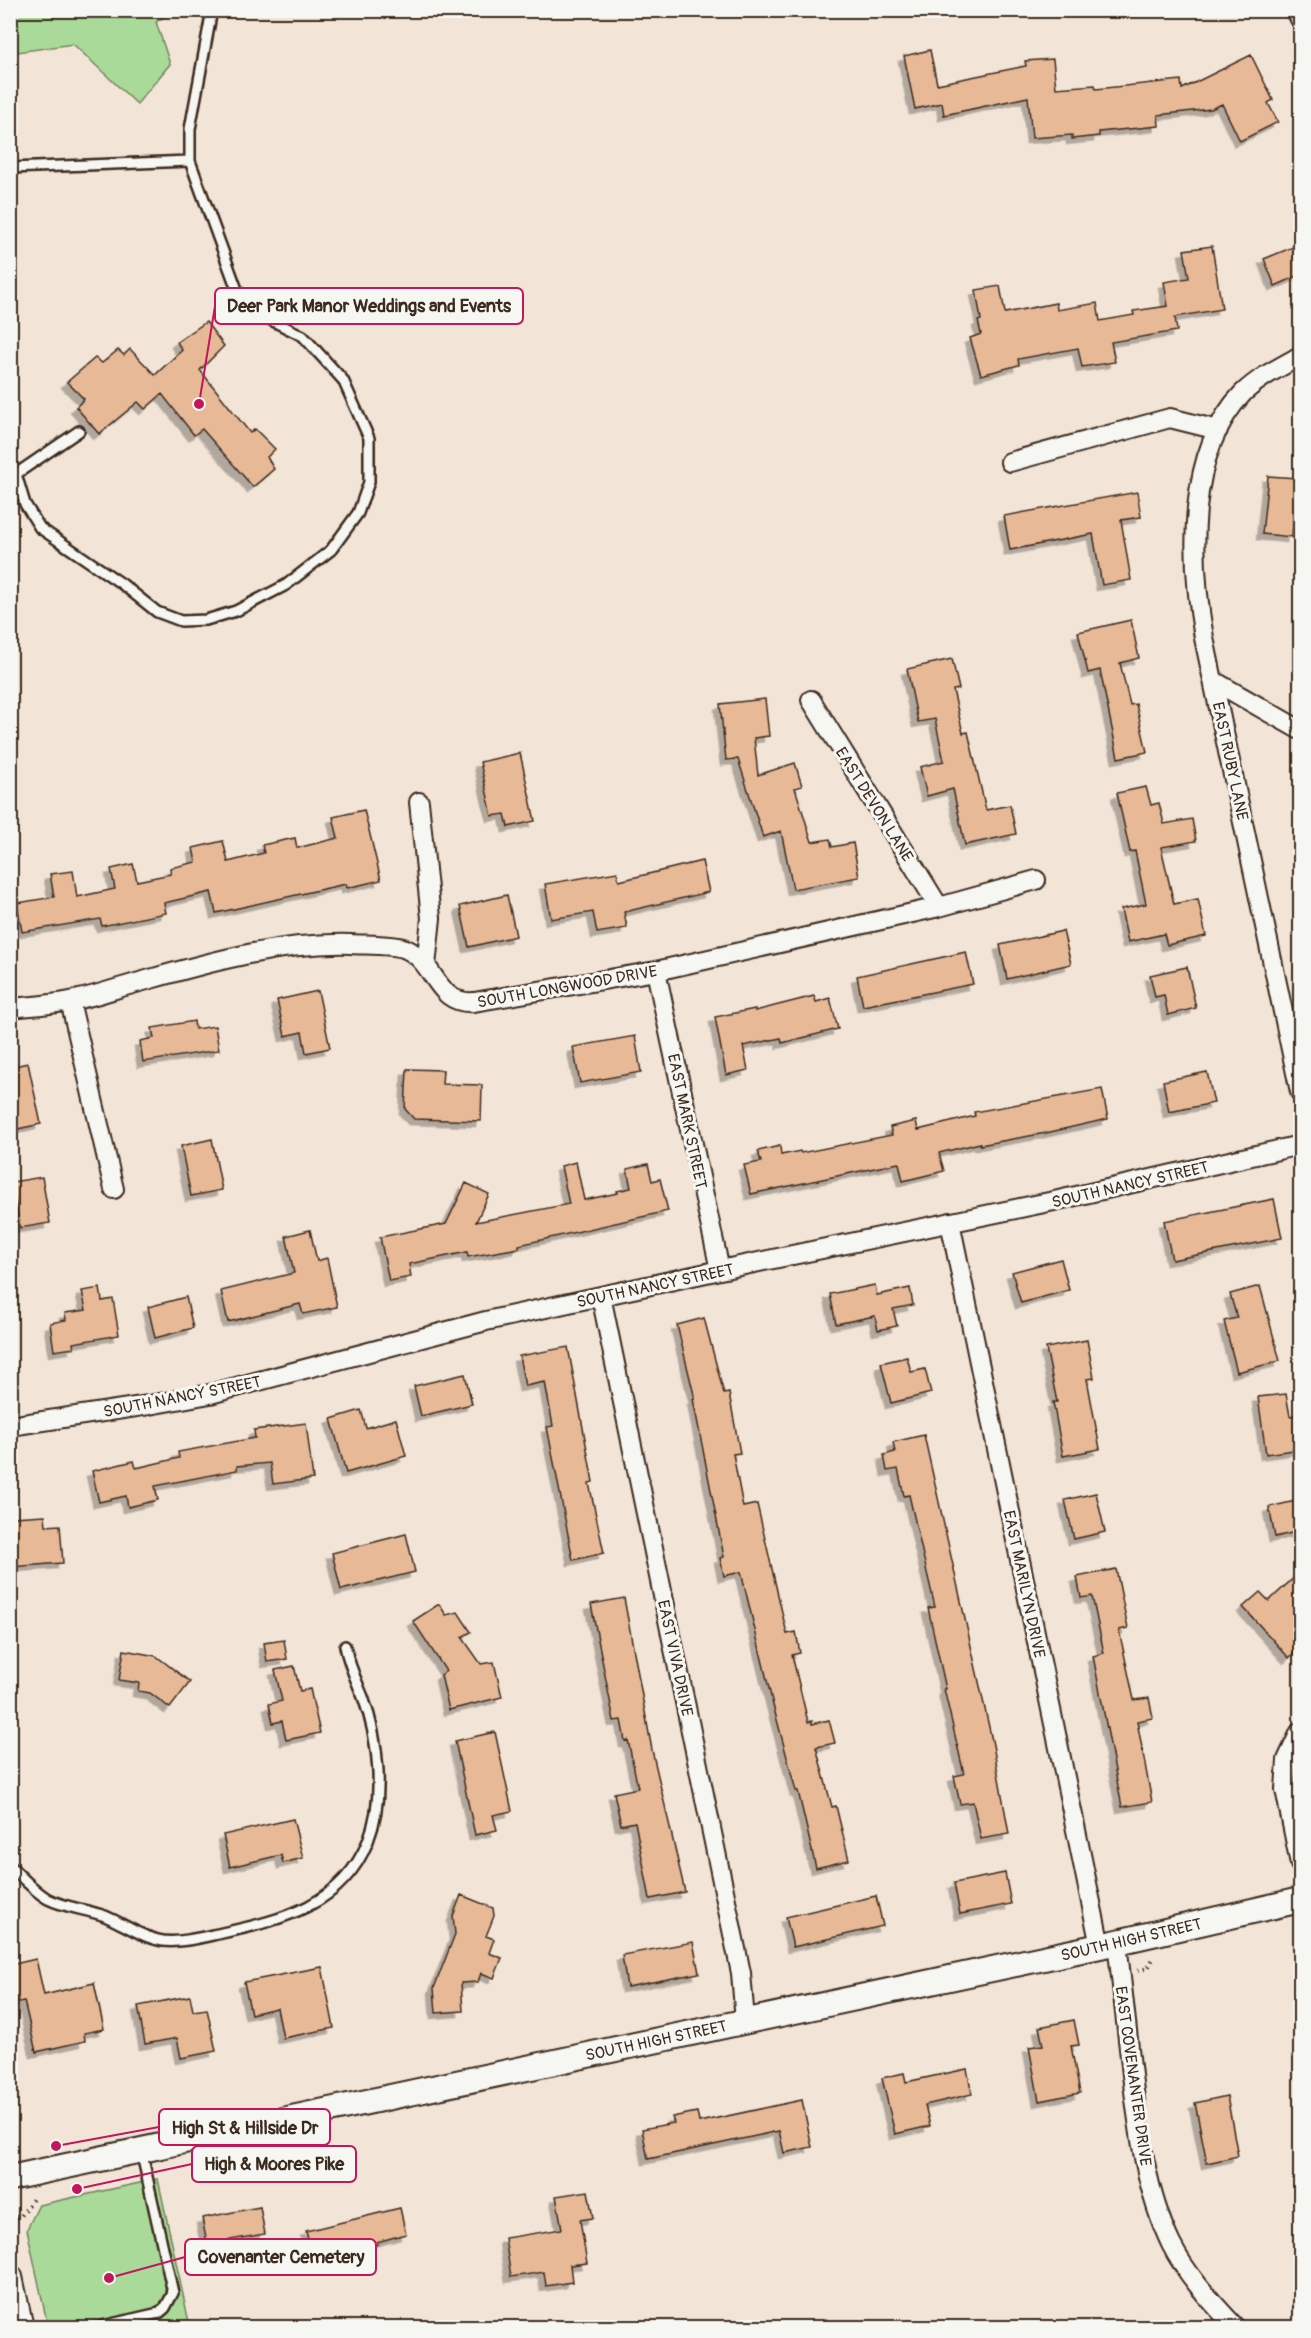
<svg xmlns="http://www.w3.org/2000/svg" width="1311" height="2338" viewBox="0 0 1311 2338" font-family="Pangolin,sans-serif">
<defs>
<filter id="shadow"><feDropShadow dx="-5.5" dy="5.5" stdDeviation="0" flood-color="#0004"/></filter>
</defs>
<rect width="100%" height="100%" fill="#f2e4d7"/>
<filter id="ink" filterUnits="userSpaceOnUse"><feTurbulence type="fractalNoise" baseFrequency=".0167" numOctaves="2"/><feDisplacementMap in="SourceGraphic" scale="12" xChannelSelector="R" yChannelSelector="G"/><feConvolveMatrix kernelMatrix="1 2 1 2 8 2 1 2 1" color-interpolation-filters="sRGB"/></filter>
<g filter="url(#ink)">
<path fill="#aada9a" stroke="#72825c" stroke-width="1.5" d="M11 10 173 11 156 22 170 64 137 104 73 44 11 53Z
M158 2179 190 2327H48L27 2229 39 2205Z"/>
<path fill="#e7b997" stroke="#3b2a1e" stroke-width="1.5" filter="url(#shadow)" d="M930 50 937 84 1026 66 1025 61 1053 59 1056 88 1095 85 1096 89 1181 80 1182 89 1251 55 1273 100 1268 103 1278 122 1240 141 1222 104 1211 109 1158 115 1159 126 1099 132V136L1072 139V135L1032 138 1028 97 944 115 942 103 915 109 904 56Z
M1300 244V275L1275 286 1264 259Z
M1212 246 1222 309 1175 317 1177 331 1111 342 1115 362 1082 367 1078 348 1018 359 1019 365 981 375 970 338 981 334 978 321 981 320 976 290 1000 286 1005 313 1056 303 1057 310 1097 303 1100 321 1134 315 1133 311 1168 306 1164 282 1189 278 1184 250Z
M206 322 224 346 200 370 250 433 255 429 275 449 267 457 274 469 253 487 202 429 194 435 162 394 145 409 138 402 99 434 76 407 84 399 67 382 95 358 102 363 118 350 124 355 130 349 155 375 182 350 177 342Z
M1268 476 1297 478 1292 537 1262 534Z
M1137 492 1141 517 1121 520 1131 580 1102 585 1093 534 1010 550 1004 516Z
M1131 620 1139 658 1120 663 1130 705 1136 704 1147 752 1118 758 1100 670 1088 673 1078 632Z
M952 659 959 689 953 690 963 733 968 732 986 810 1010 805 1016 834 965 845 953 789 927 796 920 767 944 761 935 719 918 722 907 669Z
M765 699 769 736 754 738 758 775 795 763 802 786 795 788 812 842 830 839 832 847 853 843 859 877 793 889 781 831 763 837 738 759 726 760 720 704Z
M520 753 535 821 508 827 505 814 492 816 480 762Z
M1146 787 1151 805 1159 803 1164 824 1192 819 1196 841 1161 847 1174 904 1198 899 1206 936 1167 945 1164 934 1128 942 1121 909 1146 904 1135 851 1130 852 1117 793Z
M364 810 381 880 347 888 346 884 216 913 211 892 164 903 166 913 102 926 100 919 22 932 17 903 54 897 50 874 73 871 77 897 115 889 111 869 133 864 137 881 171 874 170 868 196 862 193 848 223 841 228 862 264 853 262 845 295 838 297 848 338 838 333 817Z
M702 861 709 892 624 912 627 928 597 933 593 912 551 919 545 884 617 872 619 881Z
M507 895 516 936 469 947 460 906Z
M1063 931 1071 964 1007 979 1000 945Z
M966 952 973 984 863 1006 857 976Z
M1187 967 1196 1008 1168 1015 1164 995 1155 997 1150 975Z
M318 991 330 1048 306 1053 302 1032 285 1036 277 1000Z
M814 996 816 1002 830 998 838 1029 782 1043 781 1038 743 1046 748 1070 726 1075 715 1017 755 1009V1011Z
M194 1021 195 1029 215 1026 219 1050 143 1062 140 1041 154 1038 152 1028Z
M635 1036 641 1072 580 1083 573 1047Z
M28 1063 41 1124 13 1130 10 1120V1067Z
M407 1069 443 1070 442 1084 482 1085 481 1121 414 1119 405 1109Z
M1207 1072 1214 1103 1169 1112 1163 1081Z
M1102 1089 1108 1119 1046 1133 980 1145V1143L939 1153 944 1171 903 1181 899 1163 751 1194 744 1165 761 1162 758 1151 780 1146 781 1155 800 1151 801 1153 892 1135 890 1127 916 1121 918 1130 975 1116 974 1112Z
M212 1139 222 1190 191 1196 181 1146Z
M576 1162 584 1200 618 1193 617 1191 631 1188 627 1169 648 1164 652 1181 660 1179 668 1211 519 1245V1248L468 1257 467 1252 409 1264 411 1277 389 1281 380 1237 446 1224 466 1183 489 1194 476 1222 569 1204 561 1166Z
M42 1177 50 1223 20 1228 12 1182Z
M1274 1199 1282 1238 1172 1260 1164 1221Z
M310 1230 317 1261 327 1258 337 1307 303 1314 300 1304 228 1322 221 1291 294 1273 286 1236Z
M1061 1259 1069 1290 1021 1303 1012 1272Z
M875 1285 877 1295 910 1288 913 1305 893 1309 897 1326 878 1330 875 1316 836 1324 830 1294Z
M1260 1286 1280 1361 1237 1372 1224 1321 1237 1318 1230 1294Z
M100 1288 102 1301 113 1299 119 1335 73 1343 74 1348 54 1351 50 1323 66 1320 65 1313 86 1310 82 1291Z
M186 1297 193 1328 155 1338 148 1307Z
M704 1318 724 1394 729 1393 740 1453 733 1454 743 1507 757 1504 787 1634 796 1632 800 1653 792 1655 808 1722 812 1721V1724L829 1720 835 1743 816 1747 832 1807 836 1806 849 1860 816 1868 798 1791H796L773 1705 741 1572 724 1576 720 1558 724 1557 693 1399H695L677 1325Z
M1087 1340 1094 1378 1087 1379 1100 1449 1063 1456 1053 1402H1057L1046 1348Z
M568 1347 593 1482 589 1483 604 1553 573 1560 547 1427 553 1426 545 1382 525 1386 519 1356Z
M907 1357 911 1372 925 1369 931 1393 891 1403 881 1363Z
M465 1374 472 1404 421 1416 414 1386Z
M1286 1394 1290 1416 1300 1414V1449L1266 1454 1258 1397Z
M361 1410 366 1428 396 1419 406 1456 346 1473 331 1419Z
M306 1423 313 1479 273 1484 270 1463 237 1466V1470L155 1486 158 1500 128 1507 126 1496 99 1502 92 1471 134 1461 136 1468 179 1458 178 1452 255 1438 254 1430Z
M924 1435 993 1745 1009 1834 981 1839 973 1802 960 1804 954 1776 964 1774 944 1689H946L928 1608 935 1607 909 1495 904 1496 898 1469 887 1471 884 1455 895 1452 893 1442Z
M1096 1493 1105 1532 1074 1539 1065 1500Z
M1300 1500V1531L1275 1537 1269 1507Z
M45 1515 46 1526 60 1525 63 1563 10 1567V1541H15L13 1517Z
M406 1534 415 1572 341 1590 332 1553Z
M1116 1569 1128 1628 1119 1630 1134 1700 1149 1698 1153 1718 1137 1721 1152 1802 1122 1807 1093 1656 1104 1653 1092 1596 1081 1598 1077 1577Z
M1300 1572V1647L1289 1658 1243 1607 1260 1592 1269 1601Z
M624 1598 652 1750 685 1892 650 1899 635 1822 621 1825 614 1793 638 1788 628 1740 625 1741 621 1720 614 1721 591 1604Z
M439 1604 446 1615 458 1612 471 1632 462 1637 481 1664 494 1662 502 1697 449 1710 441 1675 446 1671 413 1621Z
M284 1640 287 1659 267 1662 264 1643Z
M124 1650 156 1656 190 1682 170 1708 150 1693 138 1691 139 1683 119 1680Z
M294 1666 300 1691 310 1689 320 1733 286 1740 282 1721 273 1723 269 1704 282 1701 275 1670Z
M495 1732 512 1811 493 1815 497 1830 475 1835 455 1741Z
M293 1819 303 1858 283 1863 281 1855 230 1867 223 1835Z
M1005 1873 1011 1904 960 1914 954 1883Z
M461 1895 493 1908 494 1916 486 1936 494 1939 489 1953 502 1958 494 1978 481 1973 478 1982 461 1983 463 2011 436 2013 434 1988 455 1934 453 1916Z
M876 1896 883 1926 793 1947 786 1917Z
M693 1942 699 1973 627 1987 622 1955Z
M36 1959 44 1995 94 1983 104 2029 84 2033 85 2041 36 2052 24 2001 15 2003 10 1983V1965Z
M322 1967 334 2028 283 2038 277 2008 251 2014 244 1982Z
M190 1996 193 2011 207 2009 216 2051 181 2058 177 2038 145 2044 138 2006Z
M1074 2020 1079 2045 1071 2046 1080 2093 1039 2101 1029 2047 1043 2045 1039 2027Z
M967 2069 972 2094 925 2105 930 2126 895 2134 882 2078 904 2073 906 2082Z
M1227 2096 1238 2156 1207 2163 1195 2103Z
M802 2100 812 2147 784 2153 779 2131 648 2159 642 2129 674 2123 672 2117 697 2112 699 2122Z
M588 2191 593 2218 580 2220 587 2263 570 2265 572 2282 546 2286 544 2272 511 2277 505 2238 562 2229 556 2196Z
M260 2207 265 2234 207 2244 202 2218Z
M400 2208 406 2234 377 2242 378 2244 313 2260 306 2231Z"/>
<g fill="none" stroke-linecap="round" stroke-linejoin="round">
<defs>
<path id="lane" d="M10 168 190 161V129L212 10
M79 431 16 474 25 504 40 528 122 584 157 612 181 621 206 620 236 611 286 585 331 550 358 513 369 482V438L343 380 303 336 243 306 190 161
M10 1866C22 1877 34 1891 48 1899 66 1908 86 1909 105 1916 124 1924 143 1938 163 1941 182 1943 203 1937 222 1933 282 1920 343 1905 368 1841 385 1798 379 1740 363 1697 356 1680 349 1665 345 1646
M94 2328 159 2313 165 2308 173 2293 141 2150"/>
<path id="street" d="M1296 10 1300 19
M1300 356C1280 367 1260 377 1243 393 1185 453 1191 562 1204 638L1300 1092
M1010 462 1170 418 1218 430
M1214 681 1300 730
M811 700 939 907
M419 802 431 918 426 966
M656 971 720 1270
M70 1001 114 1189
M10 1008C30 1006 50 1005 70 1001 92 997 114 989 136 983 207 963 277 942 351 944 365 945 394 944 406 949 437 963 435 1005 474 1002L656 971 939 907 1036 880
M950 1222 1100 1946
M601 1296 741 1973 745 2021
M10 1426 149 1405 210 1394 486 1321 720 1270 1054 1201 1300 1145
M1300 1732 1287 1760 1285 1789 1300 1864
M1117 1942C1122 1986 1127 2031 1132 2075 1139 2132 1146 2192 1171 2244 1187 2276 1212 2302 1236 2328"/>
<path id="secondary" d="M10 2178 1100 1946 1300 1900
M10 2277 21 2328"/>
</defs>
<use href="#lane" stroke="#3b2a1e" stroke-width="14"/>
<use href="#street" stroke="#3b2a1e" stroke-width="22"/>
<use href="#secondary" stroke="#3b2a1e" stroke-width="28"/>
<path stroke="#3b2a1e" stroke-width="4" stroke-dasharray="1.5 4.5" stroke-linecap="butt" d="M1138 1971 1148 1968 1154 1957
M10 2218 21 2216 35 2196"/>
<use href="#lane" stroke="#f6f6f2" stroke-width="9"/>
<use href="#street" stroke="#f6f6f2" stroke-width="18"/>
<use href="#secondary" stroke="#f6f6f2" stroke-width="24"/>
</g>
</g>
<g text-anchor="middle" stroke-width="6" stroke-linejoin="round" paint-order="stroke">
<g font-size="16" fill="#3b2a1e" stroke="#f6f6f2">
<text transform="translate(1231 761) rotate(78)" y="6">EAST RUBY LANE</text>
<text transform="translate(875 804) rotate(58)" y="6">EAST DEVON LANE</text>
<text transform="translate(567 986) rotate(-10)" y="6">SOUTH LONGWOOD DRIVE</text>
<text transform="translate(688 1121) rotate(78)" y="6">EAST MARK STREET</text>
<text transform="translate(1130 1184) rotate(-13)" y="6">SOUTH NANCY STREET</text>
<text transform="translate(655 1285) rotate(-12)" y="6">SOUTH NANCY STREET</text>
<text transform="translate(182 1396) rotate(-11)" y="6">SOUTH NANCY STREET</text>
<text transform="translate(1025 1584) rotate(78)" y="6">EAST MARILYN DRIVE</text>
<text transform="translate(676 1658) rotate(78)" y="6">EAST VIVA DRIVE</text>
<text transform="translate(1131 1939) rotate(-13)" y="6">SOUTH HIGH STREET</text>
<text transform="translate(656 2040) rotate(-12)" y="6">SOUTH HIGH STREET</text>
<text transform="translate(1134 2076) rotate(82)" y="6">EAST COVENANTER DRIVE</text>
</g>
</g>
<path fill="none" stroke="#c2185b" stroke-width="2" d="M199 404L215 306M56 2146L159 2127M77 2189L192 2164M109 2278L185 2257"/>
<g fill="#c2185b" stroke="#f6f6f2" stroke-width="2">
<circle cx="199" cy="404" r="6"/>
<circle cx="56" cy="2146" r="6"/>
<circle cx="77" cy="2189" r="6"/>
<circle cx="109" cy="2278" r="6"/>
</g>
<g fill="#f6f6f2" stroke="#c2185b" stroke-width="2">
<rect x="215" y="288" width="308" height="36" rx="6"/>
<rect x="159" y="2109" width="171" height="36" rx="6"/>
<rect x="192" y="2146" width="164" height="36" rx="6"/>
<rect x="185" y="2239" width="191" height="36" rx="6"/>
</g>
<g font-size="18" text-anchor="middle" font-weight="bold" fill="#3b2a1e">
<text x="369" y="312">Deer Park Manor Weddings and Events</text>
<text x="245" y="2134">High St &amp; Hillside Dr</text>
<text x="274" y="2170">High &amp; Moores Pike</text>
<text x="281" y="2263">Covenanter Cemetery</text>
</g>
<rect width="1311" height="2338" fill="none" stroke="#f6f6f2" stroke-width="36"/>
<rect x="18" y="18" width="1275" height="2302" fill="none" stroke="#3b2a1e" stroke-width="2" filter="url(#ink)"/>
</svg>
